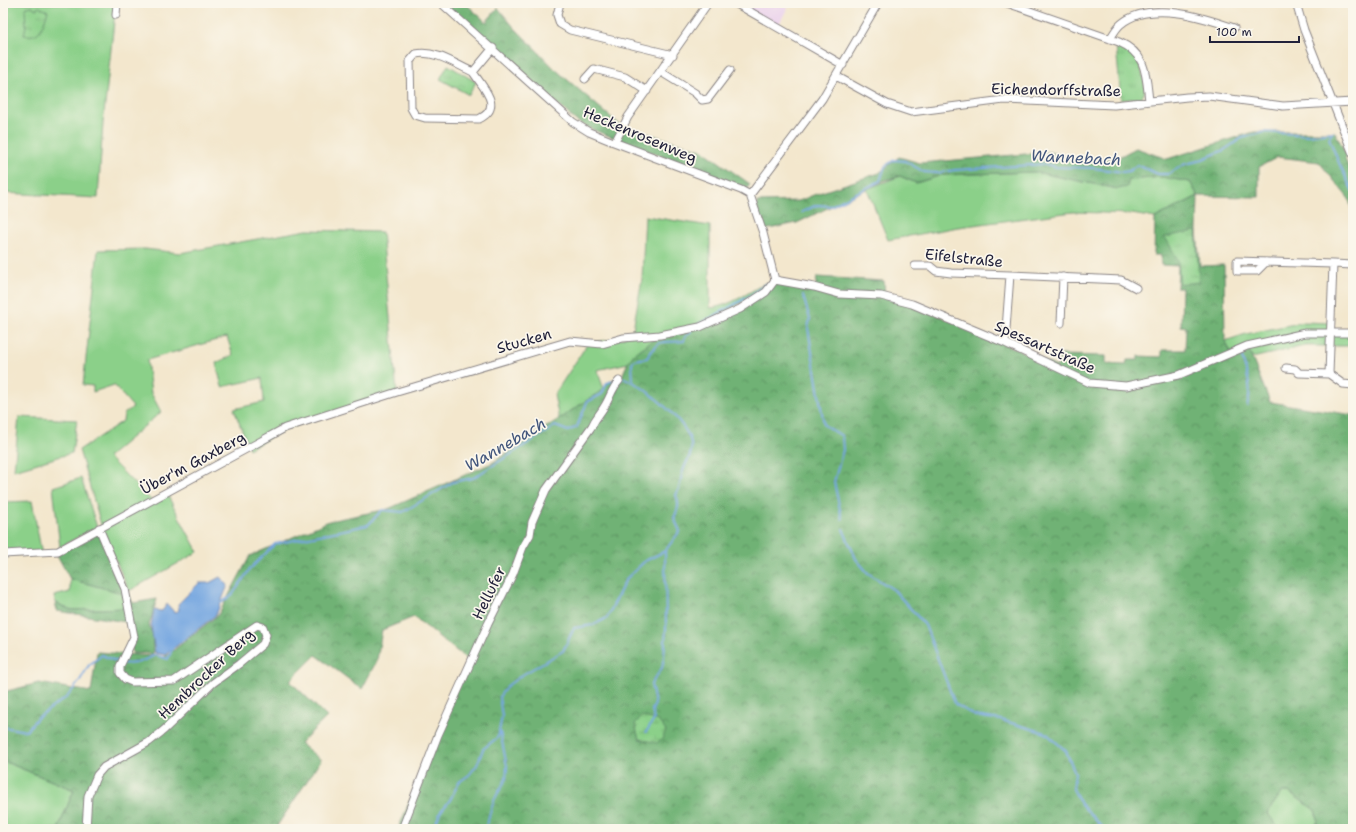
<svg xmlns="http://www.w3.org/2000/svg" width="1356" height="832" viewBox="0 0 1356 832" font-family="'Shantell Sans',sans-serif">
<defs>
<pattern id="forest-crowns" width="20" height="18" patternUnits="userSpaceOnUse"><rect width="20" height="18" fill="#70b275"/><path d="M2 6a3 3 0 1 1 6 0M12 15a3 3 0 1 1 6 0" fill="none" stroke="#5c9061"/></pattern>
<pattern id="wetland-marsh" width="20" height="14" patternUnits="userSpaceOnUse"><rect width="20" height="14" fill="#8bd089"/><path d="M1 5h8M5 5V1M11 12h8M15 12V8" fill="none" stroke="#78b277"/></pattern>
<pattern id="park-tufts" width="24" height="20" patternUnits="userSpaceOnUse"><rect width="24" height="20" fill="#8bd089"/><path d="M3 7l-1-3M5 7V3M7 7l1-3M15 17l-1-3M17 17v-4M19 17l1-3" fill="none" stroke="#78b277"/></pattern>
</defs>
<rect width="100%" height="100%" fill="#fbf7ec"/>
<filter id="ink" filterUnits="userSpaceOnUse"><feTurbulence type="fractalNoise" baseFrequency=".025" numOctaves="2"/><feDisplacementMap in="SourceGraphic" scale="8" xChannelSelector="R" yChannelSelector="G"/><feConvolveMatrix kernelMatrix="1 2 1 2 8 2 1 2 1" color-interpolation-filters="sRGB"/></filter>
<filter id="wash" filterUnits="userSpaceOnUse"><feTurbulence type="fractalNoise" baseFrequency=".012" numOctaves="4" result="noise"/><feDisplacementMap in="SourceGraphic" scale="16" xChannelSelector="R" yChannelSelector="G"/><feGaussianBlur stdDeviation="0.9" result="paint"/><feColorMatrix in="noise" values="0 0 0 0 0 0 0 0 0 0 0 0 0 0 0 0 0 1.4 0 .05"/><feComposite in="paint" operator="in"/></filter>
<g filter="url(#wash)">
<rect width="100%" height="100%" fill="#f3e7cd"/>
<path fill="#ead1ec" d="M735 3H790L777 28Z"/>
<path fill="#8bd089" stroke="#567962" d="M3 3H116L103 123 98 198 3 193 6 92 3 91Z
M1035 172 1118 189 1129 180 1162 177 1190 182 1198 196 1155 218 1132 214 1073 212 958 227 888 240 867 189 900 176 916 183 942 175Z
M645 216 710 226V308C730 306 748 293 765 283L767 286 764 290 700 327 635 353 628 363 597 370 604 389 559 419 554 395 588 343 623 338 633 329 642 279Z
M307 230 382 232 397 393 286 429 249 449 234 409 264 402 262 378 222 387 216 363 233 355 227 337 147 360 151 393 161 412 108 457 154 503 168 496 198 552 129 591 102 528 79 450 123 421 124 414 133 407 114 385 93 392V386L83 385 98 250 145 249 180 253Z
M1304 322 1331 323V333H1353V346H1305L1252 358 1247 346 1231 353 1225 341 1246 334Z
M19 417 77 420 72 453 14 470Z
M81 478 97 527 60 547 53 487Z
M32 501 42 555 3 554V502Z
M70 579 122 593 127 608 70 610 55 602 54 596 70 592Z
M3 761 74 790 58 829H9L3 823Z
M1282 792H1289L1315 810 1318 820 1315 829H1280L1267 813Z"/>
<path fill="url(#forest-crowns)" stroke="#496a58" d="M444 3H465L486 22 498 8 513 26 555 69 620 125 702 150 750 184 747 189 586 127 575 120Z
M1254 132H1335L1347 156 1345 158 1353 180V216L1349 199 1319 162 1278 157 1259 167V197L1198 196 1197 230 1200 266 1224 265 1225 341 1231 353 1247 346 1270 402 1353 415V829H1315L1318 820 1315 810 1289 792H1282L1267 813 1280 829H398L468 660 414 617 382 630 377 660 362 689 316 655 290 681 327 717 300 743 321 760 277 826 281 829H58L74 790 3 761V692L39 683 91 692 97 652 165 657 218 615 250 556 329 521 388 509 492 463 604 389 607 383 622 376 628 362 635 353 660 335 700 327 740 309 775 280 815 289 817 277 884 281 885 297 912 304 1057 367 1061 355 1106 356V364L1126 365 1127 360H1138V356L1162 357V350H1185L1186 327 1181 326 1182 288H1177L1178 266 1161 265V255H1154L1155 218 1198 196 1190 182 1162 177 1129 180 1127 187 1118 189 1035 172 942 175 916 183 900 176 885 180 797 223 764 230 757 208V202L799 201 816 194 879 173 899 157 920 163 1050 152 1092 163 1104 158 1113 160 1136 148 1167 159Z
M97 531 133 603 157 599 149 625 153 637V654L132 653V623L57 611 55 602 70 610 127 608 122 593 70 579 57 555Z"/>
<path fill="url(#wetland-marsh)" stroke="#567962" d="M642 716 658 721 666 731 662 739 657 743 639 739 635 724Z"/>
<path fill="url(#park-tufts)" stroke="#567962" d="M31 6 36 9 39 7 48 11C42 26 42 38 24 35L26 25 25 8Z
M1116 46C1136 54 1140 60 1144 81 1145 88 1146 93 1141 98L1121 100Z
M448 65 476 82 469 95 440 79Z
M1196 231 1199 282 1180 284 1178 260 1165 237Z"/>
<path fill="#75a6e0" stroke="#4c648e" d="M220 577 228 585 216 615 165 655 155 653 151 626 154 610 162 611 167 604 175 613 179 610 178 604 199 583H209Z"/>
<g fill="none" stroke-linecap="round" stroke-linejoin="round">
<path stroke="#75a6e0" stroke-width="2" d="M1332 133 1329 138 1339 163 1353 192
M802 212 817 205 831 206 880 181 885 166 894 160 905 161 924 172 937 173 955 170 1045 164 1056 167 1093 168 1123 172 1129 171 1137 165 1158 174H1168L1185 164 1198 161 1224 150 1242 138 1265 132 1308 135 1333 132
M803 296 810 319 808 328 824 425 842 436 843 450 834 482 842 519
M699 324 748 297 766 284
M1240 351C1245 370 1254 387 1247 406
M620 379 624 378 633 382 632 364 634 360 647 358C661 335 661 344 684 341L685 337 691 331
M843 529 856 559 868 573 894 590 925 625 955 704 975 716 1001 720 1046 733 1066 751 1075 773 1073 789 1081 804 1104 829
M221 603 233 594 250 569 275 544 368 525 382 510 403 512 453 482 473 478 555 426 568 431 577 427C580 418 584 411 587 402L602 394 607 383 616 380
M3 727 26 731 37 718 67 697 79 682 89 665 102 655C124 666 133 667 155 655L168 659 173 647
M646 732 654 720 652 710 655 704 651 684 662 668 664 657 666 629 665 551
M433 829 441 811 450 800 459 782 469 775 477 765 483 749 498 737 502 716 499 697 507 686 522 675 563 651 574 628 593 625 607 618 626 579 645 561 665 551 680 531 674 518C678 509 680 504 676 495 681 487 680 479 683 471 685 464 690 458 691 451 696 428 650 392 633 382
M485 829 494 800 506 779 507 766 500 732"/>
</g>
</g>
<g filter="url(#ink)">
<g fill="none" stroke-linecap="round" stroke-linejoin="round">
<defs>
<path id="minor" d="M441 3 573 122 589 132 611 141 741 190 750 195
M560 3 557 15 560 24 570 30 673 55
M735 3 843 65
M1007 3 1119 42C1147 54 1146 75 1149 101
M1296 3 1304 30 1353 154
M116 15 117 3
M1110 39C1113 34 1117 27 1121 24 1150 0 1203 17 1234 28
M473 72C483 88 504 107 479 119L425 118 415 115 411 108 410 61 416 54C435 50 455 64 473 72L493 48
M661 72 695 93 702 100 708 99 730 70
M836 76 887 104 911 112 1004 100 1114 105 1187 97 1209 96 1283 106 1353 102
M585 79 594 69 625 77 647 91
M615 142 628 117 708 3
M1266 262 1257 271H1237V261L1333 264
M1353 265 1333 264 1329 374 1343 384 1353 385
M915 266H930L936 271 951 273 1010 275
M775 280 814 287 839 294 881 296 912 304 1005 343 1090 383 1126 386 1179 375 1247 346 1305 333H1353
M775 280 763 233 750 195 822 99 878 3
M1061 323 1063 277
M1005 343 1010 275 1121 280 1136 288
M1286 368 1295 369 1299 373 1329 374
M3 554 58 551 285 428 397 392 570 341 602 344 623 338 660 335 700 327 740 309 766 292 775 280
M86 829 88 796 97 775 104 767 149 742 164 730 213 683 239 664 263 644 266 635 263 627 257 625 174 681 132 682 125 679 120 673V666L134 637 125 589 99 528
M402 829 438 735 488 624 513 574 523 547 530 535 532 522 546 490 592 426C596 417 600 414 604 407 610 398 612 388 619 381"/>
</defs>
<use href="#minor" stroke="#8a8484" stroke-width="9"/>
<use href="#minor" stroke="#fff" stroke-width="7"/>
</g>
</g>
<g text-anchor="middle" stroke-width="3.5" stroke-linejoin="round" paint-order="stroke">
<g font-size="15" fill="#22223b" stroke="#fbf7ec">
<text transform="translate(1056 90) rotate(1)" y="5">Eichendorffstraße</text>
<text transform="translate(640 135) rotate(23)" y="5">Heckenrosenweg</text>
<text transform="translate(964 258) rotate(6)" y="5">Eifelstraße</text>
<text transform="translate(524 341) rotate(-16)" y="5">Stucken</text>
<text transform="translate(1045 347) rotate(24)" y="5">Spessartstraße</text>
<text transform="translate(193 463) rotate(-28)" y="5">Über'm Gaxberg</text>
<text transform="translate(489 593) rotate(-64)" y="5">Hellufer</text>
<text transform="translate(206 674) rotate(-43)" y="5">Hembrocker Berg</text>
</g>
<g font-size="16" font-style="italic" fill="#43577d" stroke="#fbf7ec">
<text transform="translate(1076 157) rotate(3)" y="6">Wannebach</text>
<text transform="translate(505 444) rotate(-30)" y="6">Wannebach</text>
</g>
</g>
<rect width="1356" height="832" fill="none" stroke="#fbf7ec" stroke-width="16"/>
<path d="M1210 36v6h89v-6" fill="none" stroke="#22223b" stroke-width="2"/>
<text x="1216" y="36" font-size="12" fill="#22223b" stroke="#fbf7ec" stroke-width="3" paint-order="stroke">100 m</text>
</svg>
